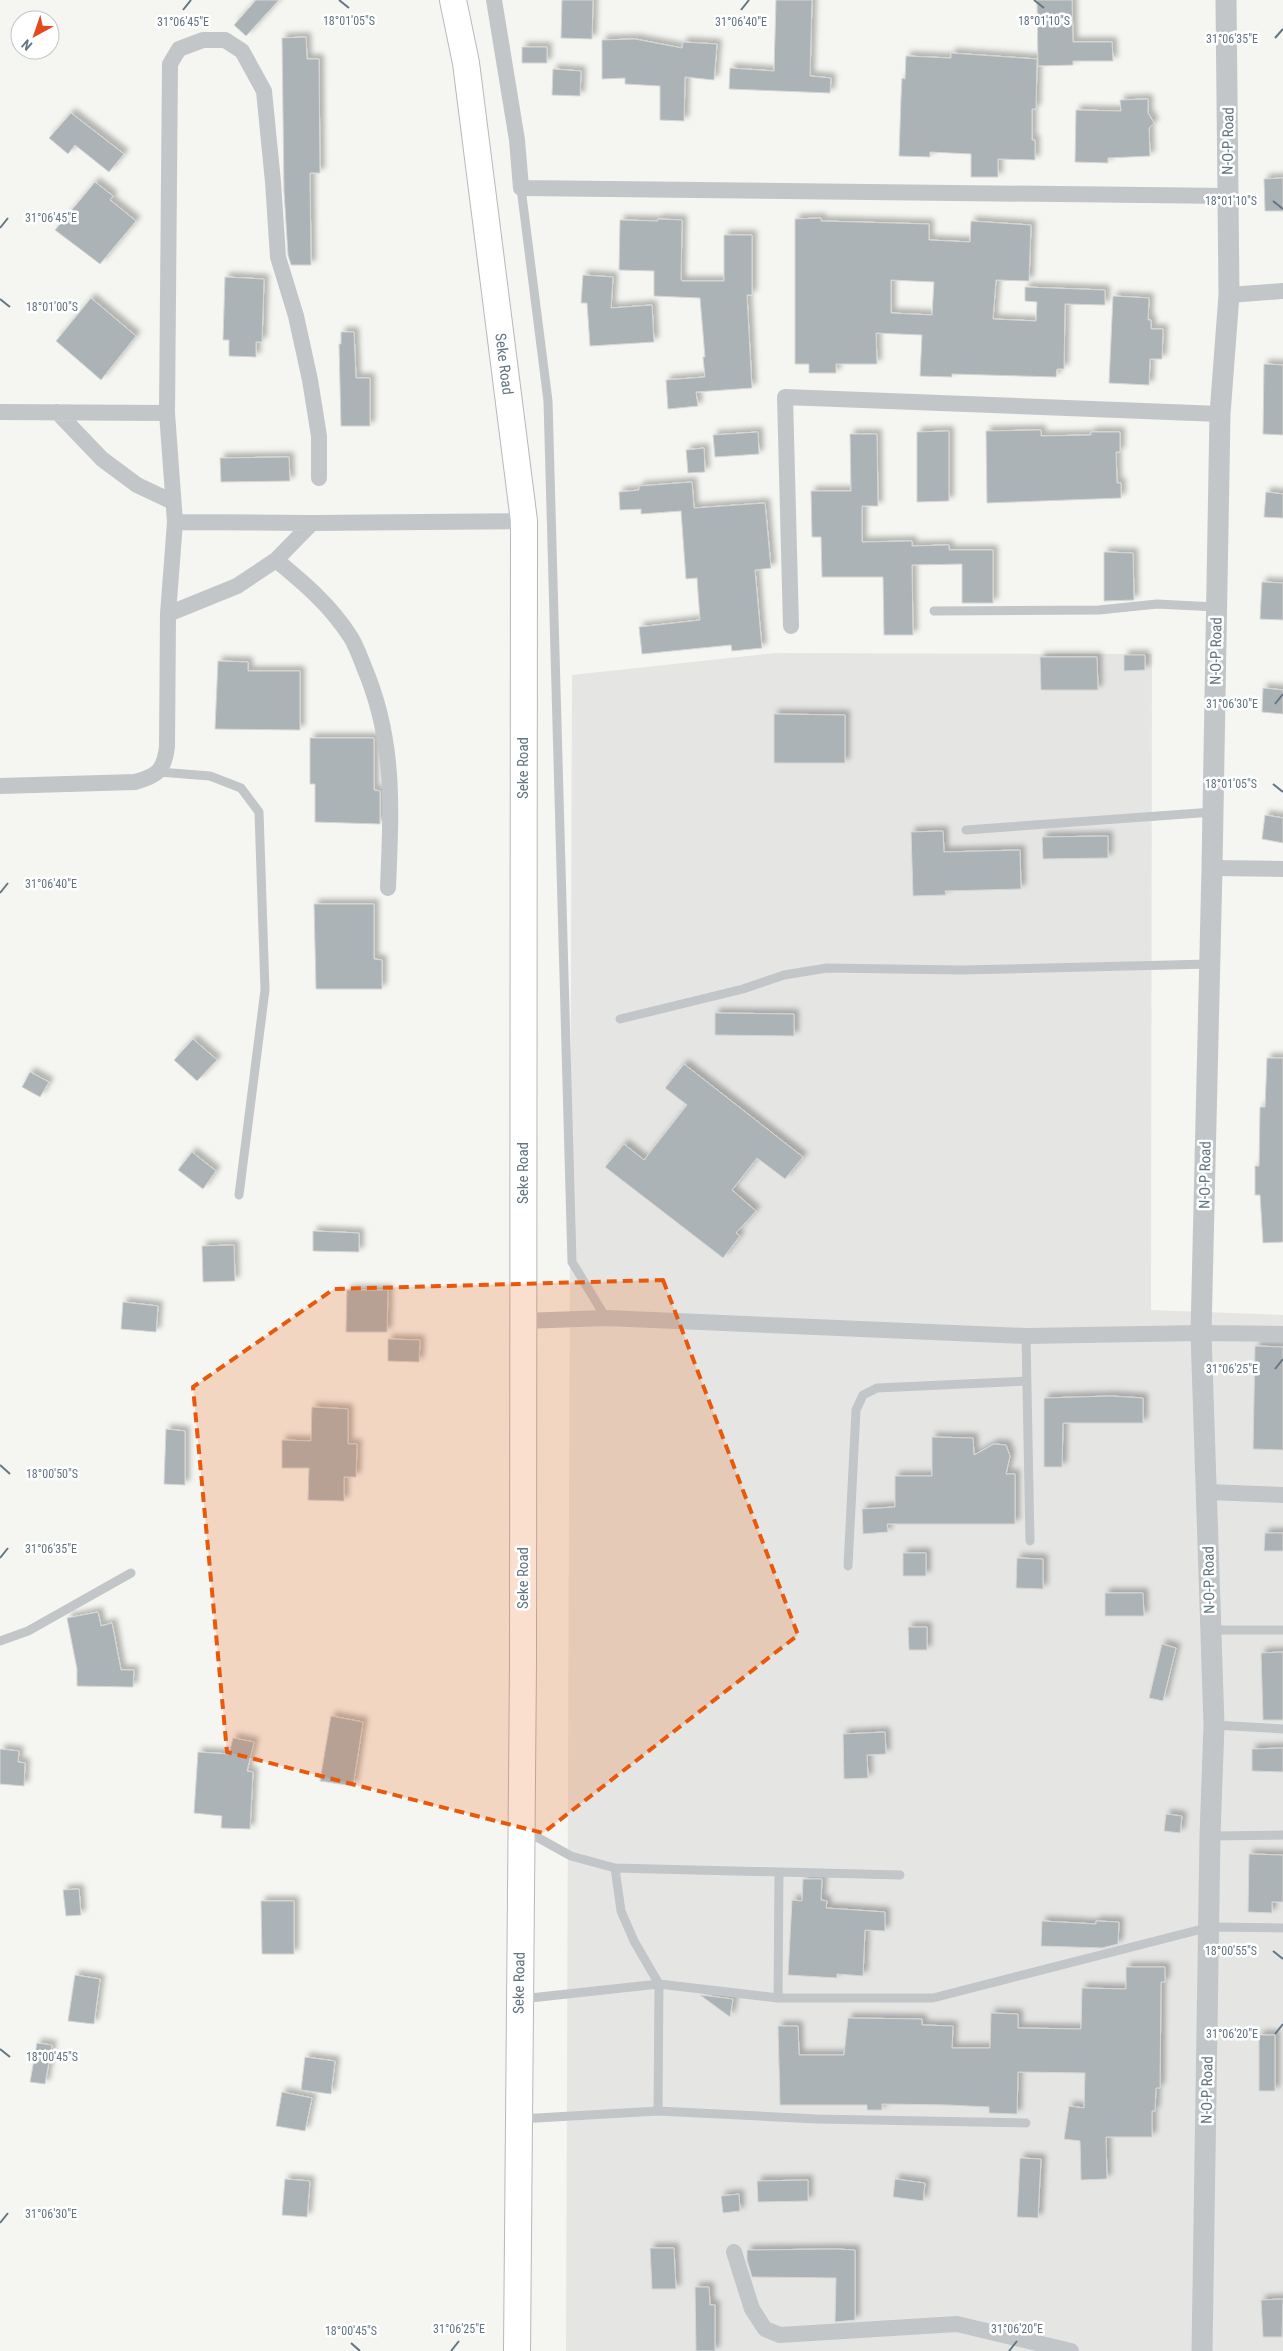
<svg xmlns="http://www.w3.org/2000/svg" width="1283" height="2351" viewBox="0 0 1283 2351" font-family="'Roboto Condensed',sans-serif">
<defs>
<filter id="shadow"><feDropShadow dx="4.5" dy="-4.5" stdDeviation="2.5" flood-color="#0004"/></filter>
</defs>
<rect width="100%" height="100%" fill="#f5f5f1"/>
<path fill="#e5e6e4" d="M776 653 1152 654 1151 1310 1283 1315V2351H566L572 675Z"/>
<path fill="#abb3b7" stroke="#d6d6d4" fill-rule="evenodd" filter="url(#shadow)" d="M256 0H279L246 36 234 25Z
M562 0H593L592 39 561 38Z
M776 0H812L810 76 831 78 830 93 729 89 730 68 774 71Z
M1037 0H1072L1073 42H1112L1113 61H1073V65L1038 66Z
M306 37 307 59H319L320 173H310L311 265H291L288 255 284 192 282 38Z
M635 39 682 48 683 42 717 44 714 80 685 77 684 121 660 120V86L625 84V78L602 79V40Z
M522 47H547V63H522Z
M951 53 1037 59 1036 109H1032V140H1035V160L998 159V177H971V154L930 152V157L899 156 901 98 902 78 905 79 906 56 951 58Z
M553 69 581 71 580 96 552 95Z
M1148 99V113L1154 123 1149 128 1150 156 1108 158V163L1075 162 1076 110 1121 111 1120 100Z
M71 113 124 154 109 172 75 145 68 154 49 138Z
M1283 178V211H1265L1264 179Z
M95 182 113 196 110 200 136 221 100 264 55 230Z
M821 218V221L929 224V240L970 242 971 221 1031 225 1029 281 996 280 993 319 1036 321 1037 302 1025 301V287L1105 290V305L1065 304 1064 369H1057L1056 377 952 374V377L920 376 922 335 876 333 877 364H836V373H809V364H795V219ZM891 280 934 282 932 315 891 313Z
M658 219 682 220 681 279 682 281H724V235H752V295H747L752 388 696 392 698 406 668 409 666 380 705 377 703 357H705L700 298 654 296V271L619 270 620 220 658 221Z
M583 275 613 277 611 308 652 305 654 342 590 346 587 303H581Z
M225 277 264 279 262 342H256V357L229 356V340H223Z
M1113 296 1149 298 1148 320H1151V329H1163L1162 359H1150L1149 385 1109 383Z
M91 298 136 336 101 380 56 341Z
M341 332H354L356 378H370V426H341L339 344H341Z
M1264 364 1283 365V435L1263 434Z
M1041 430V436L1091 435V432H1120V452H1116L1117 483H1121V498L987 503 986 431Z
M949 431V501L917 502V432Z
M758 432 759 454 715 457 713 435Z
M850 434H877L878 506H862V542L912 541V546L949 545V550H993V603H962V564L912 565 913 635H884L883 577H822L821 537H812L811 491H851Z
M704 448 705 472 688 473 686 450Z
M289 457 290 481 221 482 220 458Z
M692 482 694 508 765 503 771 568 755 570 762 648 732 651 731 645 642 654 639 627 700 620 697 578 686 579 681 511 641 514V509L620 510 619 492 639 490V486Z
M1266 492 1283 494V518L1264 517Z
M1104 552 1133 553 1134 600 1104 601Z
M1262 582 1283 583V620L1260 619Z
M1124 655H1145V670L1124 671Z
M1040 657H1097L1098 690H1041Z
M218 661 248 662V671H300V730L215 729Z
M1263 688 1283 690V714L1262 712Z
M774 714 845 715V763H774Z
M310 738H374V790L380 791V824L315 822V784H310Z
M1265 815 1283 818V843L1262 839Z
M943 831 944 852 1020 850 1021 889 945 891 946 895 913 896 911 832Z
M1108 836V858L1043 859 1042 837Z
M314 904H374V959L382 960V989H316Z
M715 1013 794 1014V1036L715 1035Z
M193 1039 217 1060 197 1081 174 1060Z
M1267 1058H1283V1242L1263 1243 1260 1195H1255V1166H1259L1260 1107H1265Z
M684 1064 803 1157 785 1179 757 1158 732 1190 756 1211 736 1233 740 1236 723 1258 605 1167 624 1144 644 1160 687 1105 665 1088Z
M30 1072 49 1082 40 1097 22 1087Z
M192 1152 216 1171 203 1189 178 1170Z
M313 1231 359 1233V1252L313 1251Z
M234 1245 235 1281 203 1282 202 1246Z
M347 1290H388L387 1332H346Z
M123 1302 158 1306 156 1332 121 1329Z
M388 1339 420 1340 419 1362 388 1361Z
M1255 1346 1283 1347V1450L1253 1449Z
M1111 1396 1143 1398V1423H1063L1062 1467H1044V1398Z
M312 1407 348 1409V1444H357L356 1477H344V1501L308 1500 309 1468H282V1440L311 1441Z
M166 1429 185 1431V1485L164 1484Z
M932 1437 973 1438 974 1455 994 1444 1006 1445 1010 1456 1006 1474H1015V1524H887L888 1532 863 1534 862 1509 895 1507V1476H932Z
M1265 1533H1283V1551H1264Z
M903 1553H926V1576H903Z
M1017 1558 1043 1559V1589L1016 1588Z
M1105 1593H1143L1144 1616H1105Z
M98 1612 101 1626 112 1623 121 1670H134L133 1687 77 1686V1669L67 1618Z
M908 1627H927V1650H909Z
M1162 1644 1176 1648 1163 1701 1149 1698Z
M1283 1652V1720H1263L1261 1653Z
M331 1716 363 1722 353 1786 320 1781Z
M885 1732 886 1754 867 1755 868 1778 844 1779 843 1734Z
M233 1738 254 1742 247 1771 253 1772 250 1829 221 1828 222 1816 194 1813 198 1752 229 1754Z
M1283 1748V1772L1252 1771V1749Z
M0 1749 19 1751 18 1762 25 1763 24 1786 0 1784Z
M1166 1814 1182 1816 1180 1833 1164 1831Z
M1249 1854 1283 1855V1902H1272V1913L1248 1912Z
M803 1879H822L821 1900 827 1901 826 1908 885 1912V1931L865 1930 863 1976 837 1974V1978L788 1975 792 1900 802 1901Z
M79 1889 81 1915 66 1916 63 1890Z
M261 1901H294V1954H262Z
M1042 1921 1096 1924V1921L1119 1922 1118 1944 1102 1948 1041 1946Z
M1126 1967H1165V1982H1161L1160 2088H1156L1155 2111H1152V2137H1106L1107 2179 1081 2180 1080 2141 1064 2139 1069 2106 1084 2108 1085 2073 1018 2072 1017 2114 989 2113V2107L949 2105 882 2104V2110H867V2105H780L778 2026H798L799 2055H844L848 2018 922 2019V2025L953 2026 952 2048H990L991 2013 1018 2014V2028L1081 2029 1082 1988 1126 1989Z
M75 1975 100 1979 94 2024 68 2021Z
M700 1995 733 1999 730 2017Z
M1259 2035H1275V2091H1259Z
M37 2043 52 2045 45 2084 30 2082Z
M305 2057 335 2061 331 2094 301 2090Z
M282 2092 312 2098 305 2131 276 2126Z
M1020 2158 1041 2159 1038 2218 1017 2217Z
M285 2179 310 2181 307 2217 282 2215Z
M895 2179 925 2183 923 2201 893 2197Z
M808 2180V2201L758 2202 757 2181Z
M739 2194 740 2211 723 2213 721 2196Z
M650 2248H674L676 2289H652Z
M836 2249 855 2250V2320L835 2322 836 2278 752 2277 747 2260V2250Z
M695 2287H709L710 2305H715V2351H696Z
M1283 2299 1282 2337H1263L1261 2300Z"/>
<g fill="none" stroke-linecap="round" stroke-linejoin="round">
<defs>
<path id="primary" d="M453 0 466 63 524 521 523 1665 517 2351"/>
</defs>
<use href="#primary" stroke="#b5b9bd" stroke-width="28"/>
<path stroke="#c2c6c9" stroke-width="9" d="M521 188 548 401 572 1262 606 1318
M934 611 1099 610 1157 604 1216 607
M159 772 210 776 241 788 259 812 265 990 239 1195
M966 830 1213 812
M620 1019 743 989 784 975 827 968 962 970 1210 964
M1026 1336 1030 1541
M848 1566 856 1410 863 1395 877 1388 1027 1381
M1211 1630H1283
M0 1641 28 1631 131 1573
M1214 1725 1283 1729
M524 1830 571 1856 615 1868 900 1875
M1211 1836 1283 1835
M615 1868 621 1911 634 1941 659 1984 658 2111
M778 1998 779 1873
M521 1999 659 1984 778 1998H933L1210 1927 1283 1928
M520 2119 658 2111 817 2119 1026 2123"/>
<path stroke="#c2c6c9" stroke-width="16" d="M494 0 517 140 521 188 1227 196
M1229 295 1283 291
M0 412 167 413
M57 412 102 459 137 485 173 502
M175 522 312 523 524 521
M276 560C304 583 330 605 350 636 356 645 360 657 364 667 396 742 391 810 388 888
M168 614 237 586 276 560 312 523
M791 626 785 397 1220 414
M0 786 135 782C157 776 164 771 167 747L168 614 175 522 167 413 170 64 179 49 203 40H225L242 51 264 91 273 182 278 257 296 316 310 380 319 436V478
M1212 868 1283 869
M523 1321 606 1318 1026 1336 1201 1333 1283 1334
M1207 1492 1283 1495
M734 2252 752 2309 765 2329 780 2335 957 2324 1071 2351"/>
<path stroke="#c2c6c9" stroke-width="21" d="M1202 2351 1210 1836 1214 1725 1201 1333 1212 868 1220 414 1229 295 1226 0"/>
<use href="#primary" stroke="#fff" stroke-width="26"/>
</g>
<path fill="#e8590c" fill-opacity="0.2" stroke="#e8590c" stroke-width="4" stroke-dasharray="10 6" stroke-linejoin="round" d="M663 1280 798 1635 543 1833 227 1752 193 1387 334 1289Z"/>
<path fill="none" stroke="#637582" stroke-width="2" d="M339 0 349 8M1034 0 1044 8M183 10 191 0M741 10 749 0M1275 38 1283 29M1273 201 1283 209M0 228 8 218M0 299 10 307M1275 704 1283 694M1273 784 1283 792M0 893 8 883M1275 1369 1283 1359M0 1465 10 1474M0 1558 8 1548M1273 1951 1283 1959M1275 2034 1283 2024M0 2049 10 2057M0 2223 8 2213M351 2343 360 2351M451 2351 459 2341M1009 2351 1017 2341"/>
<g text-anchor="middle" stroke-width="5" stroke-linejoin="round" paint-order="stroke">
<g font-size="15" fill="#637582" stroke="#fff">
<text transform="translate(1228 141) rotate(-89)" y="5">N-O-P Road</text>
<text transform="translate(504 364) rotate(83)" y="5">Seke Road</text>
<text transform="translate(1216 651) rotate(-89)" y="5">N-O-P Road</text>
<text transform="translate(523 768) rotate(-90)" y="5">Seke Road</text>
<text transform="translate(523 1173) rotate(-90)" y="5">Seke Road</text>
<text transform="translate(1205 1175) rotate(-89)" y="5">N-O-P Road</text>
<text transform="translate(523 1578) rotate(-90)" y="5">Seke Road</text>
<text transform="translate(1209 1580) rotate(-91)" y="5">N-O-P Road</text>
<text transform="translate(519 1983) rotate(-89)" y="5">Seke Road</text>
<text transform="translate(1207 2090) rotate(-89)" y="5">N-O-P Road</text>
</g>
</g>
<g font-size="12" text-anchor="middle" fill="#637582" stroke="#fff" stroke-width="5" stroke-linejoin="round" paint-order="stroke">
<text x="349" y="25">18°01'05"S</text>
<text x="1044" y="25">18°01'10"S</text>
<text x="183" y="26">31°06'45"E</text>
<text x="741" y="26">31°06'40"E</text>
<text x="1232" y="43">31°06'35"E</text>
<text x="1231" y="205">18°01'10"S</text>
<text x="51" y="222">31°06'45"E</text>
<text x="52" y="311">18°01'00"S</text>
<text x="1232" y="708">31°06'30"E</text>
<text x="1231" y="788">18°01'05"S</text>
<text x="51" y="888">31°06'40"E</text>
<text x="1232" y="1373">31°06'25"E</text>
<text x="52" y="1478">18°00'50"S</text>
<text x="51" y="1553">31°06'35"E</text>
<text x="1231" y="1955">18°00'55"S</text>
<text x="1232" y="2038">31°06'20"E</text>
<text x="52" y="2061">18°00'45"S</text>
<text x="51" y="2218">31°06'30"E</text>
<text x="459" y="2333">31°06'25"E</text>
<text x="1017" y="2333">31°06'20"E</text>
<text x="351" y="2335">18°00'45"S</text>
</g>
<g transform="translate(35 35) rotate(220)"><circle r="24" fill="#ffffff" stroke="#c1c8cd"/>
<path d="M0-4L9 19L0 12L-9 19Z" fill="#e54920"/>
<text y="-8" font-size="14" font-weight="bold" text-anchor="middle" fill="#637582">N</text>
</g>
</svg>
